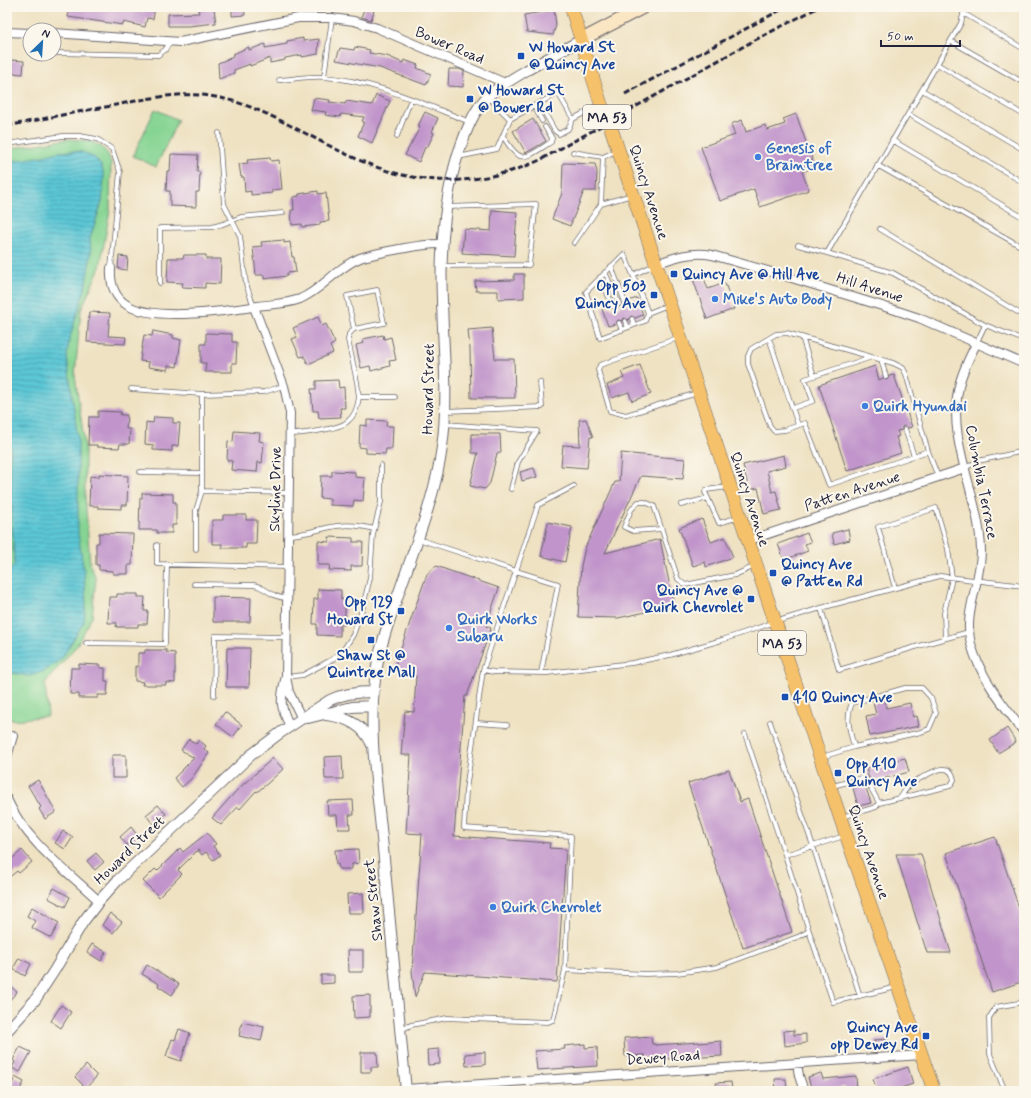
<svg xmlns="http://www.w3.org/2000/svg" width="1031" height="1098" viewBox="0 0 1031 1098" font-family="Mynerve,sans-serif">
<defs>
<pattern id="water-rules" width="6" height="5" patternUnits="userSpaceOnUse"><rect width="6" height="5" fill="#5cc7d6"/><path d="M0 2.5h6" fill="none" stroke="#4ca1af"/></pattern>
</defs>
<rect width="100%" height="100%" fill="#fbf7ec"/>
<filter id="ink" filterUnits="userSpaceOnUse"><feTurbulence type="fractalNoise" baseFrequency=".025" numOctaves="2"/><feDisplacementMap in="SourceGraphic" scale="8" xChannelSelector="R" yChannelSelector="G"/><feConvolveMatrix kernelMatrix="1 2 1 2 8 2 1 2 1" color-interpolation-filters="sRGB"/></filter>
<filter id="wash" filterUnits="userSpaceOnUse"><feTurbulence type="fractalNoise" baseFrequency=".012" numOctaves="4" result="noise"/><feDisplacementMap in="SourceGraphic" scale="16" xChannelSelector="R" yChannelSelector="G"/><feGaussianBlur stdDeviation="0.9" result="paint"/><feColorMatrix in="noise" values="0 0 0 0 0 0 0 0 0 0 0 0 0 0 0 0 0 1.4 0 .05"/><feComposite in="paint" operator="in"/></filter>
<g filter="url(#wash)">
<rect width="100%" height="100%" fill="#efe2c2"/>
<path fill="#85d493" stroke="#547b67" d="M155 109 178 120 156 167 133 156Z
M68 139 90 141 102 147 108 154 111 163 110 210 100 267 81 310 75 375 85 447V495L90 563 96 579 92 617 77 645 45 683 48 716 15 720 7 718V149Z"/>
<path fill="url(#water-rules)" stroke="#3f7488" d="M73 151 82 152 95 158 102 167 104 177 102 202 90 238 91 254 85 289 69 340 67 357 78 439V534L84 572 86 602 84 622 62 658 45 671 29 676 7 672V575L14 565 10 467 11 449 7 427V162L39 157 59 152Z"/>
<g id="blocks">
<path fill="#c195cb" d="M69 7H105L136 10 145 12 146 8 154 11V14L153 19 147 18 145 27 124 22 123 25 68 17Z
M232 7H244L245 15 232 16Z
M365 7 374 11 371 20 361 17Z
M214 8 216 23 189 26H168V14L199 13 198 9Z
M554 10 556 25 553 35 527 32 524 15Z
M303 38V41L319 39 318 54 302 57V55L285 58V60L270 63V58L250 66V64L234 70V73L219 79 218 63 233 57V54L249 47V50L265 44V48L287 44V41Z
M355 47 370 50 369 53 387 56 403 63 404 60 418 65 417 68 431 74 426 85 380 68 336 60 340 48 354 50Z
M11 60 24 61 23 74 10 73Z
M449 69H459L464 71 463 87 448 86Z
M376 95 390 101 372 143 358 136 364 122 362 121 364 117 341 114 340 117 325 115 326 112 311 110 314 98 330 100 329 102 345 104 346 101 372 105Z
M425 112 438 118 432 132 434 133 427 148 425 147 419 162 405 155 420 127 418 126Z
M796 114 815 167 802 172 809 190 760 207 754 189 720 201 701 147 735 135 731 124 742 120 746 132 765 125 767 130 785 124 783 119Z
M533 119 546 141 526 153 513 131Z
M171 154 198 155 197 172H200L199 192H196V207L170 206V191H166L167 171H170Z
M270 158 271 161 279 160 282 189 272 190V193L251 195V191L245 192 244 177H241L239 164 248 163 247 160Z
M563 163 595 164 597 172 596 191H584L570 226 552 219 562 193Z
M318 191V194L326 193 329 221 320 222V225L302 227V224L292 225 291 210H294L293 197 299 196V194Z
M492 210 517 212 514 256 462 253 464 229 491 231Z
M284 240V243L290 242 292 257H294L296 272 287 273V276L264 279V275H256L253 247 262 246 261 242Z
M184 255H206V259H221L220 284 205 283V288L182 287 183 283 167 282 168 258H183Z
M119 256 128 257 127 270 118 269Z
M514 274H524V298L498 299V291H476L475 281 514 280Z
M703 276 708 289 725 283 734 309 707 319 693 279Z
M637 298 643 315 635 318 631 316 628 320 624 318 622 321 618 320 616 324 608 326 602 309 610 307 614 309 616 306 619 307 622 304 626 305 628 304V301Z
M89 312 110 313 108 336 126 337 125 344 87 342Z
M318 317 322 326 326 324 335 343 330 346 333 353 308 364 304 356 300 357 292 339 297 337 293 328Z
M492 328 495 359H514L515 398H471L470 349 468 330Z
M153 331 173 335V338L181 340 177 367 168 365V370L148 367 149 362 140 361 144 335 152 336Z
M206 333 232 334V342H237L236 363H232V372H205L206 363H201V344H206Z
M383 335 384 339 391 337 396 360 389 361 390 366 371 371 370 366 361 368 356 345 364 343 363 339Z
M640 365 651 394 632 401 629 392 612 398 607 385 624 378 621 372Z
M875 366 879 380 883 378 887 380 889 376 894 375 912 427 908 428 904 426 902 427V430L897 431 899 436 896 437 901 453 847 471 819 385Z
M338 380 339 388 344 387 345 408H340L341 417 319 418 318 411H313L311 389H316V381Z
M98 411 121 412 120 415H127L126 429H130L129 444H120L119 448 97 447V445H88L89 417H98Z
M154 417 173 418V423H180L178 446H172V451L153 450V445L145 444 146 422 153 423Z
M586 419 593 437H590L587 468 561 466 563 445 580 446 579 420Z
M367 420 387 421 386 426H393L392 449H386L385 454 366 453V448L359 447 360 425 367 426Z
M234 431 260 433 259 441 264 442 262 463 258 462 257 472 231 470 232 461 227 460 228 441 233 442Z
M472 434H500L501 453H497L490 483 485 489 470 486 478 453H472Z
M621 453 685 459 683 479 641 476 605 553 660 539 674 606 618 618 578 617 581 566 585 548 615 482H619Z
M784 455 786 466 767 471 772 492 776 491 781 510 764 514 758 488 749 490 743 465Z
M534 468 537 477 522 481 520 472Z
M332 471 355 472V477L365 478 363 501 354 500 353 506 330 505V499L320 498 321 476H332Z
M99 474 128 476 127 505H121V509L98 508V506H89L90 476 99 477Z
M142 493 173 494V502H176V525H172V533H157V530H139L140 498H142Z
M223 515H246V520H257L256 544H246V548H222V544H212V520H223Z
M702 519 711 542 725 537 733 557 706 567 705 562 693 566 679 528Z
M548 522 572 527 565 562 541 556Z
M848 529 850 540 834 544 832 533Z
M99 533 133 534 132 565H128V574H113V571L99 570V565H96V543H99Z
M807 533 811 542 805 544 808 551 784 560 778 544Z
M329 537 353 538V542H363L362 566H351V571L329 570 330 565H318V541L329 542Z
M436 566 499 588 486 626 491 628 467 696H465L454 836 550 843 549 848 566 849 557 982 425 972 415 997 412 971 422 834 406 833 411 755H401L405 711 414 712 416 676 409 673 395 671 396 662 427 574Z
M318 589 341 590V599L345 600V625H340V636L317 635V624H313L314 599H318Z
M117 594H138V597H145L144 611H148L147 624H138V627H116L117 623H108L109 597H117Z
M213 597 251 598 250 622H213Z
M227 648H250L249 687H226Z
M145 650H167L166 652 175 653V683L166 682V685H142L143 682 135 681V666L138 667V653H145Z
M79 664 100 665V668H105V681H108L107 695H98V698H79V694H70L71 668H79Z
M885 700 886 708 910 703 913 717 917 716 919 726 870 736 866 716 876 714 873 703Z
M225 712 242 725 233 737 216 724Z
M1007 728 1016 742 998 753 990 740Z
M189 739 196 744 199 740 206 746 204 749 209 753 192 778 182 787 174 778 194 758 181 750Z
M112 755H126V778H112Z
M342 756 343 779H325L324 757Z
M273 758 283 769 268 783 257 792 256 791 240 809 238 807 221 825 212 818 238 789Z
M905 758 909 772 871 782 868 776 866 768Z
M729 770 740 802 748 799 792 932 743 948 688 783Z
M38 780 56 812 45 819 39 809 41 807 28 786Z
M865 785 871 803 858 806 853 788Z
M353 800 354 815H349L350 829H338L337 815H328L327 801Z
M158 805 166 814 153 824 146 815Z
M131 827 138 836 127 845 120 837Z
M63 831 73 837 65 849 55 843Z
M207 833 216 844 213 846 220 855 213 860 206 852 202 855 198 850 178 870 182 874 159 897 143 881 155 869 157 871 180 848 183 852Z
M995 837 1024 923V981L992 992 946 853Z
M358 849 359 863 352 864V869H339L338 864H336L335 850Z
M22 850 32 862 19 873 17 871 7 879V863Z
M96 853 104 862 95 870 87 861Z
M896 854H921L951 953H927Z
M54 888 70 897 65 907 48 898Z
M363 893 364 913H348L347 894Z
M32 907 59 923 51 938 32 928 35 921 27 916Z
M110 913 122 922 113 933 102 925Z
M92 944 106 952 101 961 87 952Z
M348 950H363V972H349Z
M19 958 31 964 25 976 13 969Z
M147 965 179 984 172 995 158 986 159 984 142 974Z
M321 975H334V983L321 984Z
M7 983 17 992 7 1003Z
M370 995V1017L354 1018 353 996Z
M61 1005 71 1012 61 1028 51 1021Z
M242 1022 264 1027 261 1041 239 1036Z
M179 1029 190 1033 181 1061 166 1056 172 1039 175 1040Z
M794 1030V1035L806 1034V1043L785 1046 784 1031Z
M638 1037V1038L651 1037 652 1044H655V1045L699 1042V1043L721 1041 722 1056 645 1060V1055L625 1056 624 1038Z
M888 1039 889 1049 875 1050 874 1040Z
M585 1044V1048L597 1047 598 1066 537 1070 535 1051 565 1049 564 1046Z
M20 1047 31 1052 20 1072 12 1068 15 1062 13 1060Z
M439 1049 440 1064 428 1065 427 1050Z
M361 1052H377L378 1067H371V1072H361Z
M485 1052V1065L466 1066 465 1054Z
M86 1065 97 1076 86 1088 75 1077Z
M908 1067 913 1084 892 1091H877L873 1079Z
M821 1073 823 1079 856 1076 857 1091H845V1087L826 1089 827 1091H812L808 1077Z
M15 1077 24 1082 19 1091H16L10 1088Z
M775 1079H786L787 1091H776Z
M731 1082 732 1091H717L716 1083Z"/>
</g>
</g>
<g filter="url(#ink)">
<use href="#blocks" fill-opacity="0" stroke="#6a656a" stroke-width="1"/>
<g fill="none" stroke-linecap="round" stroke-linejoin="round">
<defs>
<path id="service" d="M965 7 961 23 827 253 893 273 985 325
M963 13 1024 49
M951 41 1024 83
M54 53 158 55 165 50 170 42
M937 64 1024 115
M324 77 332 18
M279 80C293 79 310 76 324 77 375 81 423 104 470 122
M922 90 1024 150
M488 97 510 119
M539 103 555 131 559 134 568 129 573 119
M534 106 542 121
M908 114 1024 183
M219 133 224 204 240 236 246 284 254 307
M397 136 411 99
M503 136C521 166 524 159 551 142L552 138 545 127
M892 140 1024 218
M7 144 63 136H80L97 139 112 149 120 172 111 268
M573 152 603 157 601 204
M458 157 497 149 510 119 558 93 573 119 599 105
M603 157 616 151
M877 165 1024 248
M880 229 1024 316
M574 243 601 204 632 195
M798 245 827 253
M442 266 529 265 536 204 447 207
M611 266 625 302
M605 272 619 304
M633 275 648 313 645 321 600 338 586 292 624 254 633 275 654 265
M600 277 613 306
M160 283V228L212 227 223 224 241 217 283 213
M377 290 384 323 354 329 347 296Z
M648 313 668 305
M632 319 634 325
M625 321 628 327
M619 323 622 330
M354 329 349 334 348 340 357 382 359 397H395
M802 337 814 376
M678 338 600 365 598 370 610 411 626 415 697 393
M769 338 798 425
M976 344 985 325 1024 340
M881 359 886 377
M131 389 202 394 264 392 283 386
M202 394V491L289 493
M793 408 813 401 805 379 872 357
M446 411 542 407 540 382
M445 424 537 431 518 462 511 489
M905 429 914 456
M290 434C302 434 339 429 347 422 355 416 358 406 359 397
M928 451 829 485 805 423 785 430 774 431 770 426 748 364V356L751 349 776 334 787 333 893 363 903 368 906 374 928 451 938 477
M965 468 978 461 1024 451
M140 472 202 473
M728 487 706 490 705 492 719 523 739 517
M681 505 708 498
M662 529 633 531 624 527 631 510 638 502H645L654 506 678 579 685 585 735 575 755 566
M288 535C302 535 313 531 326 528 341 524 359 525 374 529
M418 539 516 571 483 670 494 672 547 673 632 663 670 655 722 640 775 622 821 608 940 576 1024 586
M157 545V564L288 567
M196 549V510L202 491
M194 584 254 585C268 588 271 598 287 598
M895 588 878 527 936 508 948 549 952 578 944 613 945 638
M821 608 839 670 932 642 969 632
M86 643 165 644 167 564
M483 670 466 790 464 828 571 836 565 970 645 974 677 973 717 967 800 936 809 931 833 1002 897 987
M541 673 558 584 516 571 538 505 574 486
M286 677 303 675 333 659 344 649 353 635 362 610 370 578 373 534 381 502V465
M214 695 215 636 287 637
M770 722 813 846 860 996
M476 723 507 725
M745 734 785 855
M822 757 854 747 921 732 929 729 936 713 931 698 922 688H905L852 703C845 719 850 731 854 747
M833 786 862 778 866 779 879 803
M842 817 876 807 879 803 950 786 954 780C951 760 932 772 921 778 917 780 912 782 910 785 906 788 903 794 900 798
M809 931 785 855 844 836
M401 1030 411 1025 447 1018 548 1022 553 1020 565 970
M1005 1091 990 1054 989 1018 996 1007 1024 1002"/>
<path id="minor" d="M7 32 30 33
M54 33 180 42 298 18H332L354 21 377 28 505 83
M656 264C675 257 692 251 712 255L785 276 895 310 919 318 1024 364
M111 268C110 283 114 297 127 305 154 322 227 311 258 306 272 304 287 304 300 299 323 289 337 267 360 258 369 255 379 253 389 251 407 248 425 243 443 244
M254 307 284 386 290 413 286 677 289 692 302 719
M976 344C969 358 962 372 959 386 946 442 980 496 981 551 981 582 963 613 971 644 980 677 1003 705 1024 732
M747 541 965 468
M285 680C280 701 280 707 290 726
M7 757 13 736
M7 799C26 842 66 870 99 901
M797 1063 799 1076 804 1091
M406 1089 922 1055"/>
<path id="tertiary" d="M326 715C346 717 364 725 372 745
M308 718 352 707 373 706
M7 1031 35 1000 54 971 83 922 99 901 118 880 251 755 280 733 330 700C344 693 358 692 373 692
M406 1091C398 1007 390 922 382 838 377 787 368 730 375 680 378 652 388 624 397 598 414 548 435 499 442 447 449 397 443 350 442 300 440 252 444 201 458 154 465 134 473 110 489 95 501 85 514 78 527 70 545 60 563 50 581 40"/>
<path id="secondary" d="M581 40 644 7"/>
<path id="primary" d="M571 7 601 104 609 122 840 817 934 1091"/>
</defs>
<use href="#service" stroke="#6a656a" stroke-width="5.5"/>
<use href="#minor" stroke="#6a656a" stroke-width="10"/>
<use href="#tertiary" stroke="#6a656a" stroke-width="12"/>
<use href="#secondary" stroke="#6a656a" stroke-width="14"/>
<use href="#primary" stroke="#6a656a" stroke-width="14"/>
<use href="#service" stroke="#fff" stroke-width="4"/>
<use href="#minor" stroke="#fff" stroke-width="8"/>
<use href="#tertiary" stroke="#fff" stroke-width="10"/>
<use href="#secondary" stroke="#fbe6c4" stroke-width="12"/>
<use href="#primary" stroke="#f5c16b" stroke-width="13"/>
<path stroke="#22223b" stroke-width="3" stroke-dasharray="6 3" stroke-linecap="butt" d="M625 94 786 7
M7 126C42 119 76 112 111 106 140 100 170 93 201 95 237 98 268 114 299 130 326 144 353 159 382 169 434 187 490 183 540 160L755 40 819 7"/>
</g>
</g>
<g fill="#1a4fb4" stroke="#fbf7ec" stroke-width="1.5">
<rect x="517" y="52" width="8" height="8" rx="2"/>
<rect x="466" y="95" width="8" height="8" rx="2"/>
<rect x="670" y="270" width="8" height="8" rx="2"/>
<rect x="650" y="291" width="8" height="8" rx="2"/>
<rect x="769" y="569" width="8" height="8" rx="2"/>
<rect x="747" y="595" width="8" height="8" rx="2"/>
<rect x="397" y="607" width="8" height="8" rx="2"/>
<rect x="367" y="636" width="8" height="8" rx="2"/>
<rect x="781" y="693" width="8" height="8" rx="2"/>
<rect x="834" y="769" width="8" height="8" rx="2"/>
<rect x="922" y="1032" width="8" height="8" rx="2"/>
</g>
<g fill="#3f7fe0" stroke="#fbf7ec" stroke-width="1.5">
<circle cx="758" cy="157" r="4"/>
<circle cx="715" cy="299" r="4"/>
<circle cx="865" cy="406" r="4"/>
<circle cx="449" cy="628" r="4"/>
<circle cx="493" cy="907" r="4"/>
</g>
<g text-anchor="middle" stroke-width="4" stroke-linejoin="round" paint-order="stroke">
<g fill="#fbf7ec" stroke="#636270" stroke-width="1">
<rect x="583" y="105" width="48" height="24" rx="3"/>
<rect x="758" y="631" width="48" height="24" rx="3"/>
</g>
<g font-size="14" font-weight="bold" fill="#22223b">
<text x="607" y="122">MA 53</text>
<text x="782" y="648">MA 53</text>
</g>
<g font-size="15" fill="#22223b" stroke="#fbf7ec">
<text transform="translate(450 45) rotate(23)" y="5">Bower Road</text>
<text transform="translate(649 192) rotate(72)" y="5">Quincy Avenue</text>
<text transform="translate(870 287) rotate(18)" y="5">Hill Avenue</text>
<text transform="translate(428 389) rotate(-89)" y="5">Howard Street</text>
<text transform="translate(982 482) rotate(79)" y="5">Columbia Terrace</text>
<text transform="translate(275 489) rotate(-89)" y="5">Skyline Drive</text>
<text transform="translate(852 491) rotate(-18)" y="5">Patten Avenue</text>
<text transform="translate(750 499) rotate(72)" y="5">Quincy Avenue</text>
<text transform="translate(129 850) rotate(-44)" y="5">Howard Street</text>
<text transform="translate(869 852) rotate(71)" y="5">Quincy Avenue</text>
<text transform="translate(373 900) rotate(-96)" y="5">Shaw Street</text>
<text transform="translate(663 1057) rotate(-4)" y="5">Dewey Road</text>
</g>
<g font-size="15" font-weight="bold" fill="#164399" stroke="#fbf7ec" text-anchor="start">
<text x="529" y="52">W Howard St<tspan x="529" dy="17">@ Quincy Ave</tspan></text>
<text x="478" y="95">W Howard St<tspan x="478" dy="17">@ Bower Rd</tspan></text>
<text x="682" y="279">Quincy Ave @ Hill Ave</text>
<text x="646" y="291" text-anchor="end">Opp 503<tspan x="646" dy="17">Quincy Ave</tspan></text>
<text x="781" y="569">Quincy Ave<tspan x="781" dy="17">@ Patten Rd</tspan></text>
<text x="743" y="595" text-anchor="end">Quincy Ave @<tspan x="743" dy="17">Quirk Chevrolet</tspan></text>
<text x="393" y="607" text-anchor="end">Opp 129<tspan x="393" dy="17">Howard St</tspan></text>
<text x="371" y="660" text-anchor="middle">Shaw St @<tspan x="371" dy="17">Quintree Mall</tspan></text>
<text x="793" y="702">410 Quincy Ave</text>
<text x="846" y="769">Opp 410<tspan x="846" dy="17">Quincy Ave</tspan></text>
<text x="918" y="1032" text-anchor="end">Quincy Ave<tspan x="918" dy="17">opp Dewey Rd</tspan></text>
</g>
<g font-size="15" font-weight="bold" fill="#366cbe" stroke="#fbf7ec" text-anchor="start">
<text x="766" y="153">Genesis of<tspan x="766" dy="17">Braintree</tspan></text>
<text x="723" y="304">Mike's Auto Body</text>
<text x="873" y="411">Quirk Hyundai</text>
<text x="457" y="624">Quirk Works<tspan x="457" dy="17">Subaru</tspan></text>
<text x="501" y="912">Quirk Chevrolet</text>
</g>
</g>
<rect width="1031" height="1098" fill="none" stroke="#fbf7ec" stroke-width="24"/>
<g transform="translate(42 42) rotate(25)"><circle r="19" fill="#fbf7ec" stroke="#a4a2a5"/>
<path d="M0-3L7 15L0 10L-7 15Z" fill="#1f6fb2"/>
<text y="-6" font-size="11" font-weight="bold" text-anchor="middle" fill="#22223b">N</text>
</g>
<path d="M881 40v6h79v-6" fill="none" stroke="#22223b" stroke-width="2"/>
<text x="887" y="40" font-size="12" fill="#22223b" stroke="#fbf7ec" stroke-width="3" paint-order="stroke">50 m</text>
</svg>
